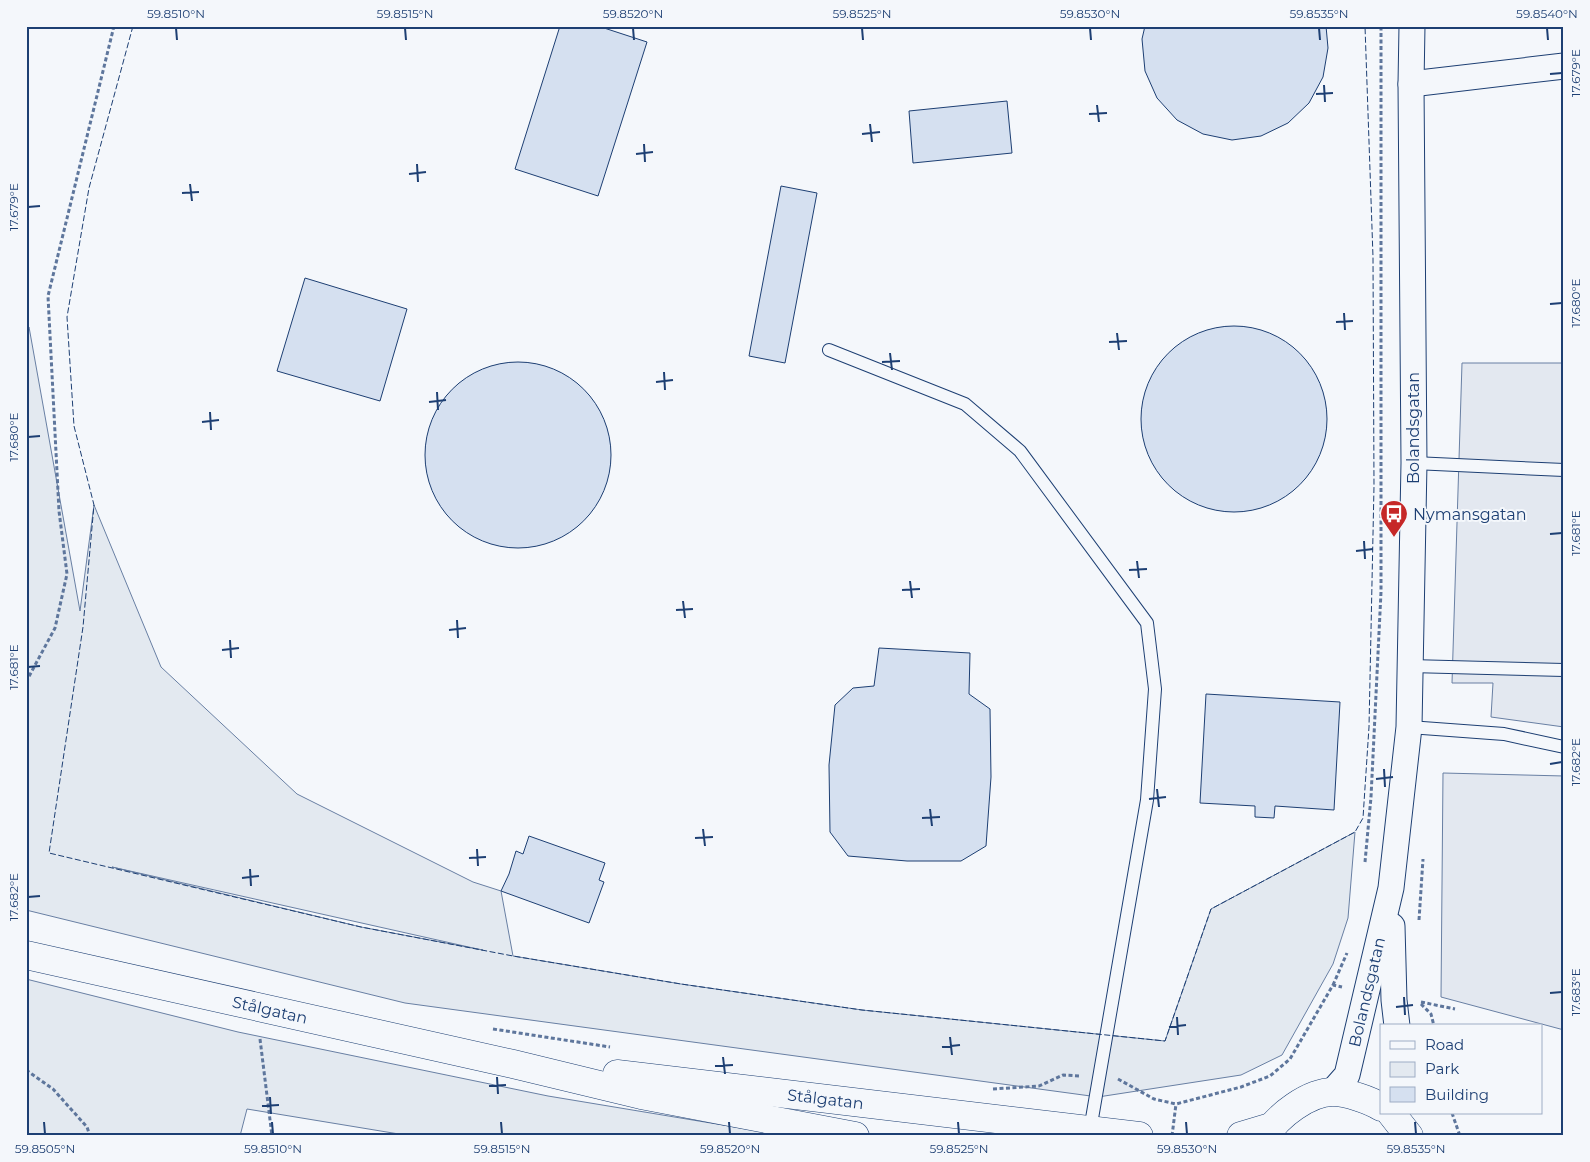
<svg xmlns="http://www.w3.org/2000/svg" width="1590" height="1162" viewBox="0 0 1590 1162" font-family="Montserrat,sans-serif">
<rect width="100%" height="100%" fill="#f4f7fb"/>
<path fill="#e3e9f0" stroke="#687fa3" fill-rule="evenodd" d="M29 327 80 611 94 505 161 667 297 794 473 882 501 891 513 956 681 984 862 1010 1165 1041 1211 909 1355 832 1348 918 1333 964 1282 1055 1241 1075 1098 1097 405 1003 26 910V332ZM112 867 482 950H483L361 927Z
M26 979 238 1032 548 1096 789 1136H411L247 1109 240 1136H26Z"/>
<path fill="#e3e8f0" stroke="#687fa3" d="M1462 363H1564V727L1491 717 1493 683H1452Z
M1443 773 1564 776V1030L1441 997Z"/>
<path fill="#d5e0f0" stroke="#1d3f73" d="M560 26H598L647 42 598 196 515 169Z
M1145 26H1326L1328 48 1323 77 1309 103 1288 123 1261 136 1232 140 1203 134 1177 120 1157 98 1145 71 1142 39Z
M1007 101 1012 153 913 163 909 111Z
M781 186 817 193 785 363 749 356Z
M305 278 407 309 380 401 277 371Z
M1141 419a93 93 0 1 1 186 0a93 93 0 1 1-186 0Z
M425 455a93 93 0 1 1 186 0a93 93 0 1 1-186 0Z
M879 648 970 653 969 694 990 709 991 777 986 846 961 861H907L848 856 830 832 829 765 835 705 853 688 874 686Z
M1206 694 1340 702 1334 810 1275 806 1274 818 1255 817V806L1200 803Z
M529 836 605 863 599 880 604 882 589 923 501 891 509 874 516 851 523 854Z"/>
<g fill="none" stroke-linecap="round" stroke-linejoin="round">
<defs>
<path id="service" d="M829 350 965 404 1020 451 1147 623 1155 689 1147 800 1090 1130
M1414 463 1564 470
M1410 666 1564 670
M1409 727 1504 734 1564 747"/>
<g id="minor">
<path d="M1411 84 1564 66"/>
<path d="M1392 926 1394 1000 1397 1026"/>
<path id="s1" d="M1332 1092 1347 1075 1391 888 1409 727 1414 463 1411 84 1412 26"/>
</g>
<g id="secondary">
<path id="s2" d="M26 955 513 1064 641 1095 855 1136"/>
<path id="s3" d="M617 1074 1139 1136"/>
<path d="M1391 1113 1409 1136"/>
<path d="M1241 1136 1271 1127"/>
<path d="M1266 1136C1277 1116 1309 1092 1333 1092 1346 1092 1370 1100 1381 1107"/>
</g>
</defs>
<use href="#service" stroke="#1d3f73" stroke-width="14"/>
<use href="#minor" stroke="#1d3f73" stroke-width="27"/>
<use href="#secondary" stroke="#1d3f73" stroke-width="29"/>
<path stroke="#5e769c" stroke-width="3" stroke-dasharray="4 2.5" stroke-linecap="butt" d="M26 682 55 628 67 574 59 511 48 296 114 26
M1365 862 1371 797 1381 592V26
M1419 920 1423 859
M1333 985 1347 953
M1421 1002 1455 1009
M1421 1004 1431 1014 1434 1026
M493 1029 610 1047
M260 1039 272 1136
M26 1070 53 1089 87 1127 90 1136
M1118 1079 1154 1099 1176 1104 1241 1087 1270 1076 1290 1059 1333 985 1342 987
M993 1089 1039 1086 1063 1075 1080 1076
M1452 1113 1460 1136
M1172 1136 1176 1104"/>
<use href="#service" stroke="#f4f7fb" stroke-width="12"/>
<use href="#minor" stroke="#f4f7fb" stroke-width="25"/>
<use href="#secondary" stroke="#f4f7fb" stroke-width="28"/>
<path stroke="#1d3f73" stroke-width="1" stroke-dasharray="6 2.5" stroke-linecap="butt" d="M133 26 89 188 67 317 74 426 94 505 83 627 49 853 361 927 513 956 681 984 862 1010 1165 1041 1211 909 1355 832 1363 818 1369 727 1374 486 1373 257 1365 26"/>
</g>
<path fill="none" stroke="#1d3f73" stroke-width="2" d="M176 28 177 40M405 28 406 40M633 28 634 40M862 28 863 40M1090 28 1091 40M1319 28 1320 40M1547 28 1548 40M1550 74 1562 73M1324 85 1325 102M1316 94 1333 93M1097 105 1099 122M1089 114 1107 113M870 124 872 142M862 134 880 132M644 144 645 162M636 154 653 152M417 164 418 182M409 174 426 172M190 184 192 201M182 193 199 192M28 207 40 206M1550 304 1562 303M1344 313 1345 330M1336 322 1353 321M1117 333 1119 350M1109 342 1127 341M890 353 892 370M882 362 900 361M664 372 665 390M656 382 673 380M437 392 438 410M429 402 446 400M210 412 211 430M202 422 219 420M28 437 40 436M1550 534 1562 533M1364 541 1365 559M1356 551 1373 549M1137 561 1139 578M1129 570 1147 569M910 581 912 598M902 590 920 589M683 601 685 618M676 610 693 609M457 620 458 638M449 630 466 628M230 640 231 658M222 650 239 648M28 667 40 666M1550 764 1562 762M1384 769 1385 787M1376 779 1393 777M1157 789 1159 807M1149 799 1166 797M930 809 932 826M922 818 940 817M703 829 705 846M695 838 713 837M477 849 478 866M469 858 486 857M250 869 251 886M242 878 259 876M28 897 40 896M1550 993 1562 992M1404 997 1405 1015M1396 1007 1413 1005M1177 1017 1178 1035M1169 1027 1186 1025M950 1037 952 1055M942 1047 960 1045M723 1057 725 1074M715 1066 733 1065M497 1077 498 1094M489 1086 506 1085M270 1097 271 1114M262 1106 279 1105M44 1122 45 1134M272 1122 273 1134M501 1122 502 1134M729 1122 730 1134M958 1122 959 1134M1186 1122 1187 1134M1415 1122 1416 1134"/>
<defs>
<symbol id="bus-pin" viewBox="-11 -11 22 30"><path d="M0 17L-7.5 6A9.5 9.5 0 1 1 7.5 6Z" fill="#c62828" stroke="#f4f7fb"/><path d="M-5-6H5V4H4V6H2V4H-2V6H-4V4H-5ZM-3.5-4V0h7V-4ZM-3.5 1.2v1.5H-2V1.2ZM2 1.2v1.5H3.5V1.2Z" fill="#fff"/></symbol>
</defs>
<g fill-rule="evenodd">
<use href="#bus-pin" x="1378" y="498" width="32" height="43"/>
</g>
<g text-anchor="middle" stroke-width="4" stroke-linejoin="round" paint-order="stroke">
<g font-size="16" fill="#1d3f73" stroke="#f4f7fb">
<text transform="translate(1413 428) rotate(-90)" y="6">Bolandsgatan</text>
<text dy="6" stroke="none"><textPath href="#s1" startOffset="108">Bolandsgatan</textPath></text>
<text dy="6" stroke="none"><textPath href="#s2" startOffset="250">Stålgatan</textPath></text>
<text dy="6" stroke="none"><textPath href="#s3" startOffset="210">Stålgatan</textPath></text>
</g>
<g font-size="16" fill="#1d3f73" stroke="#f4f7fb" text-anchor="start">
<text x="1413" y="520">Nymansgatan</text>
</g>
</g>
<rect width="1590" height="1162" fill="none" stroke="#f4f7fb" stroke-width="55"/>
<rect x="1380" y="1024" width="162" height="90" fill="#f4f7fb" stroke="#9eadc5"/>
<rect x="1390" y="1041" width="25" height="8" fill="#f4f7fb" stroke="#9eadc5"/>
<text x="1425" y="1050" font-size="15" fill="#1d3f73">Road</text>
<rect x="1390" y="1062" width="25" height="15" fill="#e3e9f0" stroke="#9eadc5"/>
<text x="1425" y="1074" font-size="15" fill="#1d3f73">Park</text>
<rect x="1390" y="1087" width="25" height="15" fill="#d5e0f0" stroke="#9eadc5"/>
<text x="1425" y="1100" font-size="15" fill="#1d3f73">Building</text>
<rect x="28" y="28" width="1534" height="1106" fill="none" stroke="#1d3f73" stroke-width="2"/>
<g font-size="12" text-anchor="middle" fill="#1d3f73">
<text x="176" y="18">59.8510°N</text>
<text x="405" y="18">59.8515°N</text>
<text x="633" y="18">59.8520°N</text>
<text x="862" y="18">59.8525°N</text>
<text x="1090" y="18">59.8530°N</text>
<text x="1319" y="18">59.8535°N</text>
<text x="1547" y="18">59.8540°N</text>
<text transform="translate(1576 73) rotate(-90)" y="4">17.679°E</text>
<text transform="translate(14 207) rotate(-90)" y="4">17.679°E</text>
<text transform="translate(1576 303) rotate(-90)" y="4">17.680°E</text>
<text transform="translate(14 437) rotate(-90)" y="4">17.680°E</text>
<text transform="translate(1576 533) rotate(-90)" y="4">17.681°E</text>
<text transform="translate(14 667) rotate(-90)" y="4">17.681°E</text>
<text transform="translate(1576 762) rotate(-90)" y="4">17.682°E</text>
<text transform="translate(14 897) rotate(-90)" y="4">17.682°E</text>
<text transform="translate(1576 992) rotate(-90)" y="4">17.683°E</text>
<text x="45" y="1153">59.8505°N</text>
<text x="273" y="1153">59.8510°N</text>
<text x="502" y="1153">59.8515°N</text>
<text x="730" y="1153">59.8520°N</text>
<text x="959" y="1153">59.8525°N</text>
<text x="1187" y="1153">59.8530°N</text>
<text x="1416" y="1153">59.8535°N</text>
</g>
</svg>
